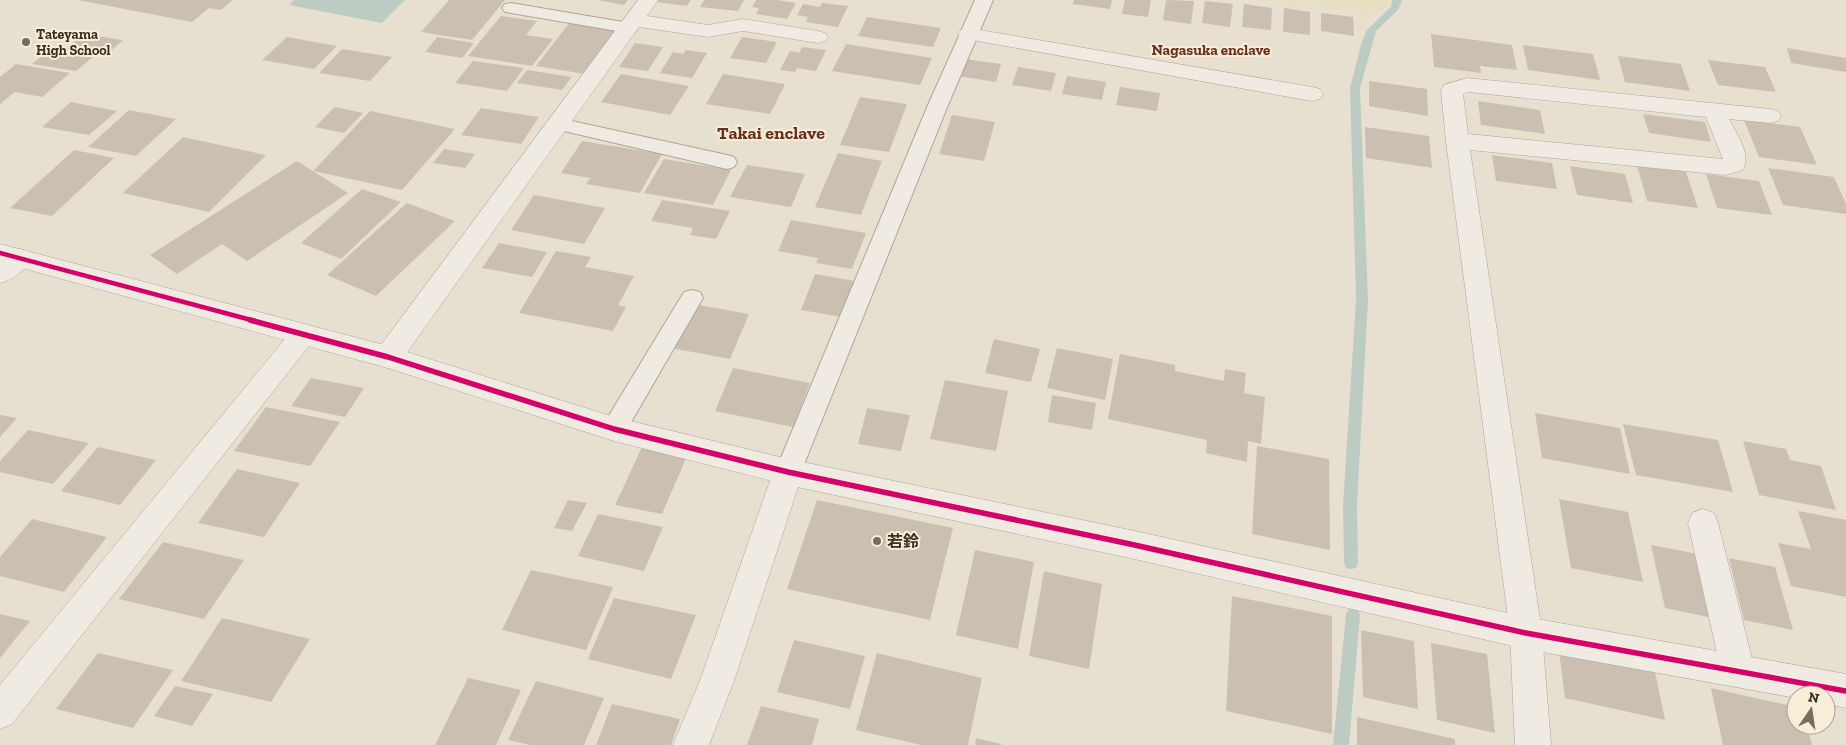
<svg xmlns="http://www.w3.org/2000/svg" width="1846" height="745" viewBox="0 0 1846 745" font-family="'Zilla Slab','Noto Sans JP',serif">
<rect width="100%" height="100%" fill="#e7e0d1"/>
<path fill="#e6dfc2" d="M1251 0H1388V7L1375 14Z"/>
<path fill="#bcccc2" d="M294 0H405L382 23 289 5Z"/>
<g fill="none" stroke-linecap="round" stroke-linejoin="round">
<path fill="#bcccc2" fill-rule="evenodd" d="M1392 0H1402L1398 10 1376 31 1360 88 1368 300 1357 505 1358 563 1356 568 1351 569 1346 568 1344 563 1343 505 1356 300 1350 88 1362 41 1367 30 1391 7Z
M1353 608 1358 610 1360 615 1349 745H1333L1346 615 1348 610Z"/>
</g>
<path fill="#cbbfb2" d="M78 0H233L221 10 209 8 192 22Z
M449 0H505L472 40 421 32Z
M597 0H628L624 5Z
M657 0H691L687 6 656 2Z
M704 0H744L738 11 700 7Z
M756 0H777L796 3 787 19 756 14 759 8 752 7Z
M1074 0H1112L1110 9 1073 4Z
M1125 0H1151L1148 17 1122 14Z
M1166 0 1194 1 1191 24 1163 20Z
M1205 1 1233 4 1230 27 1202 23Z
M822 3 848 6 838 27 806 22 808 17 797 15 803 4 820 7Z
M1244 4 1272 8 1271 30 1242 27Z
M1284 8 1310 12V35L1283 32Z
M1321 13 1353 17 1354 36 1321 31Z
M501 16 537 21 526 35 553 39 532 66 468 56Z
M867 17 941 28 933 47 858 36Z
M570 22 616 29 585 74 536 66Z
M84 34 123 40 105 56 65 50Z
M1431 34 1512 45 1517 70 1480 66 1481 73 1434 67Z
M287 37 337 46 314 69 262 60Z
M437 37 474 43 462 58 425 52Z
M742 37 777 42 766 63 730 58Z
M635 43 663 47 648 71 619 67Z
M846 44 932 58 920 85 832 71Z
M1523 45 1593 54 1600 80 1528 70Z
M802 47 826 50 816 71 797 68 795 72 780 70 790 51 799 53Z
M1787 48 1846 58V72L1791 63Z
M342 49 392 57 370 81 319 73Z
M49 50 93 57 76 71 32 64Z
M686 50 707 53 692 78 660 73 673 52 683 54Z
M1618 56 1681 64 1690 91 1625 82Z
M964 59 1001 64 996 82 958 76Z
M1708 60 1765 67 1776 92 1718 85Z
M473 61 524 68 507 91 455 83Z
M16 64 70 73 42 97 15 92 0 104V77Z
M1018 67 1056 73 1051 91 1012 85Z
M527 70 572 77 562 90 517 83Z
M621 74 689 86 670 115 601 102Z
M723 74 785 84 770 114 706 104Z
M1067 76 1106 82 1102 100 1062 94Z
M1369 81 1427 89 1428 116 1369 106Z
M1120 87 1160 93 1157 111 1116 105Z
M860 97 907 104 889 152 840 145Z
M1478 101 1540 110 1545 134 1481 125Z
M71 102 117 111 89 135 42 127Z
M335 107 363 113 344 133 315 127Z
M481 108 539 117 521 144 461 135Z
M129 110 176 119 136 156 88 147Z
M370 111 455 129 402 190 313 171Z
M1643 114 1705 122 1711 142 1649 133Z
M952 115 995 122 984 161 939 154Z
M1744 120 1800 127 1817 165 1759 157Z
M1365 127 1429 136 1432 168 1366 158Z
M183 137 266 155 209 212 123 193Z
M582 141 662 154 640 193 586 184 590 178 561 173Z
M444 149 475 154 465 168 433 163Z
M74 150 114 158 52 216 10 208Z
M838 153 882 161 861 215 815 207Z
M1492 155 1552 163 1557 189 1496 181Z
M664 159 731 170 713 205 644 193Z
M297 161 348 193 247 261 222 244 177 274 150 255Z
M747 165 805 174 791 207 730 197Z
M1637 165 1686 172 1698 208 1647 201Z
M1570 166 1625 174 1633 203 1577 195Z
M1768 168 1834 177 1846 204V214L1783 205Z
M1706 174 1759 181 1772 215 1717 208Z
M362 189 401 202 341 259 301 243Z
M534 195 605 208 584 244 511 230Z
M662 200 730 211 716 239 690 235 693 228 651 221Z
M407 203 455 221 376 296 327 275Z
M791 220 866 233 852 269 816 263 818 258 778 251Z
M499 243 547 252 532 277 482 268Z
M556 251 591 257 585 267 634 276 618 305 626 307 613 331 519 313Z
M815 274 860 282 847 318 801 310Z
M693 304 749 314 730 359 671 348Z
M994 339 1040 349 1031 382 985 373Z
M1057 348 1113 359 1105 400 1047 388Z
M1120 354 1175 365V371L1224 381 1225 369 1246 373 1244 393 1265 397 1261 444 1248 441 1247 462 1206 453 1207 440 1108 419Z
M733 368 810 383 793 427 715 411Z
M311 378 364 388 345 417 291 406Z
M945 380 1008 391 996 451 930 439Z
M1052 395 1096 403 1092 430 1048 422Z
M266 407 340 422 310 466 234 451Z
M867 408 910 415 901 451 858 444Z
M1535 413 1620 428 1630 474 1542 458Z
M0 415 17 418 0 437Z
M1623 424 1718 440 1733 492 1636 475Z
M28 430 89 443 53 484 0 472V461Z
M1743 441 1786 449 1790 460 1821 466 1836 510 1759 495Z
M1257 446 1329 459 1330 550 1252 534Z
M98 447 156 460 120 505 61 491Z
M642 447 687 456 662 514 615 505Z
M237 469 300 483 264 537 198 523Z
M1559 499 1628 512 1643 582 1571 568Z
M568 500 587 503 572 531 554 528Z
M817 500 953 528 930 620 787 589Z
M1798 511 1846 520V597L1791 586 1778 543 1811 549Z
M598 514 663 527 644 571 578 556Z
M32 519 107 537 64 592 0 576V557Z
M163 542 244 560 204 619 119 599Z
M1651 545 1698 554 1713 618 1665 608Z
M975 550 1034 562 1018 649 956 635Z
M1729 558 1775 567 1793 630 1744 620Z
M531 570 613 587 586 650 502 630Z
M1044 571 1102 584 1089 669 1029 656Z
M1232 596 1332 616V734L1226 711Z
M614 598 696 615 671 679 588 659Z
M0 614 30 621 0 658Z
M222 618 310 639 271 702 181 681Z
M1361 630 1414 641 1418 709 1363 697Z
M794 640 865 656 850 709 777 692Z
M1431 643 1487 654 1495 733 1437 720Z
M1559 652 1655 672 1665 720 1565 698Z
M98 653 173 670 133 728 56 709Z
M877 653 982 678 968 745H921L856 730Z
M468 678 521 690 496 745H435Z
M536 681 604 698 584 745H530L508 740Z
M175 686 213 694 192 726 154 716Z
M1711 688 1796 707V725H1807L1812 745H1723Z
M612 704 680 719 671 745H596Z
M761 706 819 719 812 745H747Z
M1357 717 1455 739V745H1357Z
M976 738 1001 744V745H975Z"/>
<g fill="none" stroke-linecap="round" stroke-linejoin="round">
<defs>
<path id="service" d="M975 0H993L948 105 801 472 797 480 788 483 779 480 775 472 928 105Z
M511 3 629 23 635 24 638 28 635 32 629 33 505 12 502 8 505 4Z
M558 118 727 155 734 157 737 162 734 167 727 169 551 128 548 124 551 120Z
M692 290 700 292 703 298 623 436 614 439 605 436 602 429 605 422 684 292Z"/>
<path id="minor" d="M638 0H658L647 16 708 25 743 19 818 31 825 33 828 37 825 41 818 43 743 31 708 37 639 27 398 365 388 368 378 365 374 357 378 349Z
M968 28 1312 87 1320 89 1323 94 1320 99 1312 101 961 38 958 34 961 30Z
M1467 78 1770 109 1778 111 1781 116 1778 121 1770 123 1729 119C1736 133 1752 155 1743 170L1725 175 1470 150 1542 633 1551 745H1515L1510 633 1446 141 1441 90 1444 85ZM1468 92 1706 117 1723 159 1468 134 1463 94Z
M19 249 28 251 32 258C25 270 13 280 0 283V260L10 251Z
M303 325 312 328 316 335 312 342 12 724 0 729V685L294 328Z
M788 459 798 463 803 472 735 678 709 745H673L701 678 773 472 778 463Z
M1703 509 1714 513 1718 523 1755 671 1750 683 1738 687 1726 683 1721 671 1688 523 1692 513Z"/>
<path id="tertiary" d="M0 244 388 346 614 417 788 459 1130 530 1526 617 1846 674V708L1826 704V695H1796V698L1526 649 1130 558 788 485 614 441 388 368 0 262Z"/>
</defs>
<use href="#service" stroke="#ada599" stroke-width="2"/>
<use href="#minor" stroke="#ada599" stroke-width="1"/>
<use href="#tertiary" stroke="#ada599" stroke-width="1"/>
<use href="#service" fill="#efebe3" fill-rule="evenodd"/>
<use href="#minor" fill="#efebe3" fill-rule="evenodd"/>
<use href="#tertiary" fill="#efebe3" fill-rule="evenodd"/>
<defs>
<path id="cycleway-far1" d="M0 253 255 321"/>
<path id="cycleway" d="M250 320 388 357 614 429 788 472 1130 544 1526 633 1846 691"/>
</defs>
<use href="#cycleway-far1" stroke="#f7eed8" stroke-width="7"/>
<use href="#cycleway" stroke="#f7eed8" stroke-width="9"/>
<use href="#cycleway-far1" stroke="#d6006c" stroke-width="4.5"/>
<use href="#cycleway" stroke="#d6006c" stroke-width="5.5"/>
</g>
<g fill="#786c5e" stroke="#f7eed8" stroke-width="2">
<circle cx="26" cy="42" r="5"/>
<circle cx="877" cy="541" r="5"/>
</g>
<g text-anchor="middle" stroke-width="4" stroke-linejoin="round" paint-order="stroke">
<g font-size="14" font-weight="bold" fill="#3d2e20" stroke="#f7eed8" text-anchor="start">
<text x="36" y="39">Tateyama<tspan x="36" dy="16">High School</tspan></text>
</g>
<g font-size="15" font-weight="bold" fill="#6b2e1e" stroke="#f7eed8">
<text x="1211" y="55">Nagasuka enclave</text>
</g>
<g font-size="16" font-weight="bold" fill="#3d2e20" stroke="#f7eed8" text-anchor="start">
<text x="887" y="547">若鈴</text>
</g>
<g font-size="18" font-weight="bold" fill="#6b2e1e" stroke="#f7eed8">
<text x="771" y="139">Takai enclave</text>
</g>
</g>
<g transform="translate(1811 710) rotate(13)"><circle r="24" fill="#f7eed8" stroke="#ada18e"/>
<path d="M0-4L9 19L0 12L-9 19Z" fill="#786c5e"/>
<text y="-8" font-size="14" font-weight="bold" text-anchor="middle" fill="#3d2e20">N</text>
</g>
</svg>
